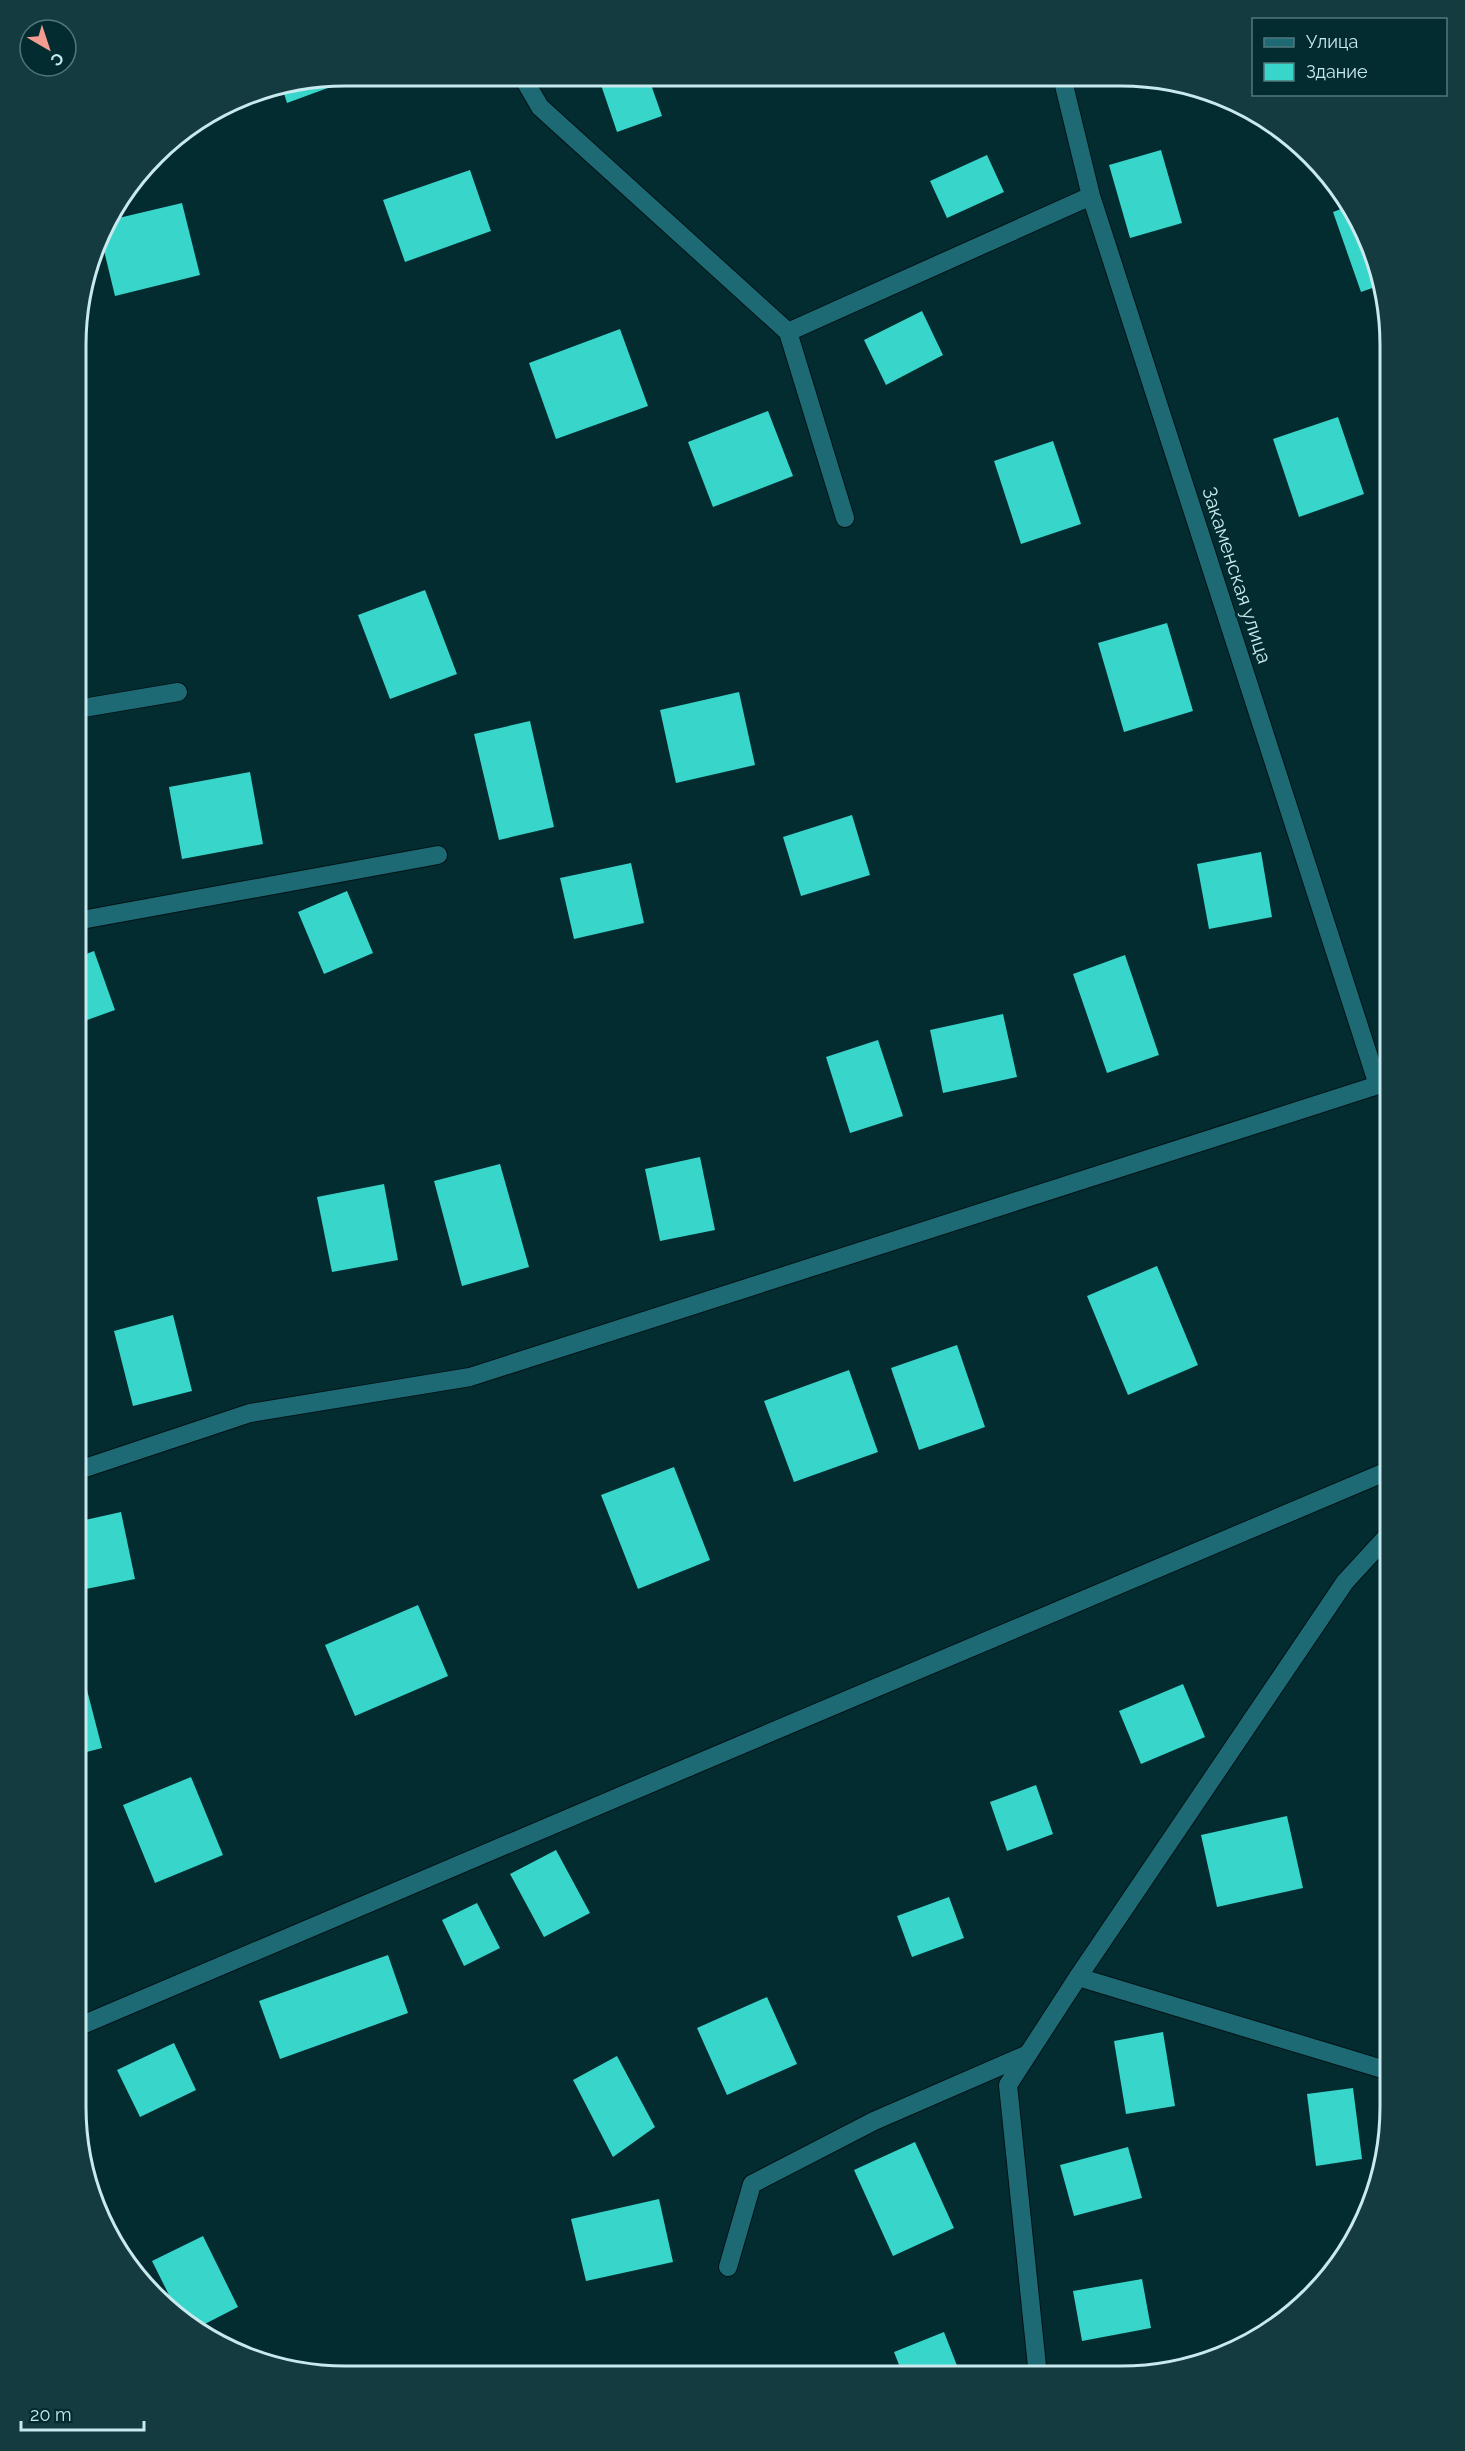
<svg xmlns="http://www.w3.org/2000/svg" width="1465" height="2451" viewBox="0 0 1465 2451" font-family="Raleway,sans-serif">
<rect width="100%" height="100%" fill="#032c31"/>
<path fill="#38d5ca" d="M344 75H363L287 103 282 87Z
M598 76H648L662 116 617 132Z
M1161 150 1182 223 1130 238 1109 165Z
M987 155 1004 192 947 218 930 181Z
M470 170 491 231 405 262 383 200Z
M182 203 200 275 115 296 100 234 103 225 106 221Z
M1349 206 1370 242 1378 286 1361 292 1333 212Z
M922 311 943 355 886 385 864 340Z
M620 329 648 406 556 439 529 363Z
M768 411 793 476 713 507 688 442Z
M1338 417 1364 494 1299 517 1273 439Z
M1053 441 1081 524 1021 544 994 461Z
M425 590 457 674 390 699 358 615Z
M1167 623 1193 711 1124 732 1098 643Z
M77 646 85 688 77 689Z
M739 692 755 765 676 783 660 710Z
M530 721 554 827 499 840 474 734Z
M250 772 263 844 182 859 169 787Z
M852 815 870 875 801 896 783 837Z
M1261 852 1272 917 1209 929 1197 864Z
M631 863 644 923 574 939 560 878Z
M347 891 373 953 324 974 298 912Z
M94 951 115 1010 76 1024V958Z
M1125 955 1159 1055 1107 1073 1073 974Z
M1003 1014 1017 1077 943 1093 930 1030Z
M878 1040 903 1116 850 1133 826 1057Z
M700 1157 715 1230 660 1241 645 1169Z
M500 1164 529 1267 462 1286 434 1181Z
M384 1184 398 1260 332 1272 317 1197Z
M1157 1266 1198 1365 1128 1395 1087 1296Z
M173 1315 192 1391 133 1406 114 1331Z
M957 1345 985 1427 919 1450 891 1368Z
M849 1370 878 1452 794 1482 764 1401Z
M674 1467 710 1560 638 1589 601 1495Z
M121 1512 135 1579 76 1591V1522Z
M418 1605 448 1676 355 1716 325 1645Z
M1183 1684 1205 1737 1141 1764 1119 1711Z
M87 1690 102 1748 75 1755 76 1692Z
M191 1777 223 1855 155 1883 123 1805Z
M1036 1785 1053 1834 1007 1851 990 1802Z
M1287 1816 1303 1888 1217 1907 1201 1835Z
M556 1850 590 1913 544 1937 510 1874Z
M949 1897 964 1938 912 1957 897 1916Z
M477 1903 500 1948 464 1966 442 1920Z
M388 1955 408 2013 280 2059 259 2001Z
M767 1997 797 2064 727 2095 697 2028Z
M1163 2032 1175 2106 1126 2114 1114 2041Z
M174 2043 196 2090 140 2117 117 2070Z
M617 2056 655 2127 613 2157 573 2080Z
M1353 2088 1362 2159 1316 2166 1307 2094Z
M915 2142 954 2228 893 2256 854 2170Z
M1128 2147 1142 2198 1074 2216 1060 2165Z
M659 2199 673 2262 586 2281 571 2219Z
M203 2236 238 2307 195 2329 182 2321 152 2261Z
M1142 2279 1151 2328 1082 2341 1073 2291Z
M944 2332 961 2376 903 2375 894 2352Z"/>
<g fill="none" stroke-linecap="round" stroke-linejoin="round">
<defs>
<path id="service" d="M522 76 540 107 788 332 1091 196
M1062 77 1091 196 1378 1085
M788 332 845 518
M77 709 178 692
M689 1767 1390 1470
M1078 1977 1389 2071
M728 2267 752 2184 874 2121 1028 2054"/>
<path id="minor" d="M76 921 438 855
M76 1471 250 1413 470 1377 1378 1085 1390 1080
M75 2028 689 1767
M1038 2376 1008 2085 1078 1977 1345 1582 1390 1533"/>
</defs>
<use href="#service" stroke="#001316" stroke-width="20"/>
<use href="#minor" stroke="#001316" stroke-width="20"/>
<use href="#service" stroke="#1d6a74" stroke-width="18"/>
<use href="#minor" stroke="#1d6a74" stroke-width="18"/>
</g>
<g text-anchor="middle" stroke-width="6" stroke-linejoin="round" paint-order="stroke">
<g font-size="20" fill="#c8eaef" stroke="#032c31">
<text transform="translate(1237 575) rotate(72)" y="7">Закаменская улица</text>
</g>
</g>
<path d="M0 0H1465V2451H0ZM345 86H1121A259 259 0 0 1 1380 345V2107A259 259 0 0 1 1121 2366H345A259 259 0 0 1 86 2107V345A259 259 0 0 1 345 86Z" fill="#133b40" fill-rule="evenodd"/>
<path fill="none" stroke="#c8eaef" stroke-width="3" d="M345 86H1121A259 259 0 0 1 1380 345V2107A259 259 0 0 1 1121 2366H345A259 259 0 0 1 86 2107V345A259 259 0 0 1 345 86Z"/>
<rect x="1252" y="18" width="195" height="78" fill="#032c31" stroke="#52787d" stroke-width="1.5"/>
<rect x="1264" y="38" width="30" height="9" fill="#1d6a74" stroke="#52787d" stroke-width="1.5"/>
<text x="1306" y="48" font-size="18" fill="#c8eaef">Улица</text>
<rect x="1264" y="63" width="30" height="18" fill="#38d5ca" stroke="#52787d" stroke-width="1.5"/>
<text x="1306" y="78" font-size="18" fill="#c8eaef">Здание</text>
<g transform="translate(48 48) rotate(141)"><circle r="28" fill="#032c31" stroke="#52787d" stroke-width="1.5"/>
<path d="M0-4.5L10 22L0 15L-10 22Z" fill="#f59c91"/>
<text y="-9" font-size="16" font-weight="bold" text-anchor="middle" fill="#c8eaef">С</text>
</g>
<path d="M21 2421v9h123v-9" fill="none" stroke="#c8eaef" stroke-width="3"/>
<text x="30" y="2421" font-size="18" fill="#c8eaef" stroke="#032c31" stroke-width="4.5" paint-order="stroke">20 m</text>
</svg>
